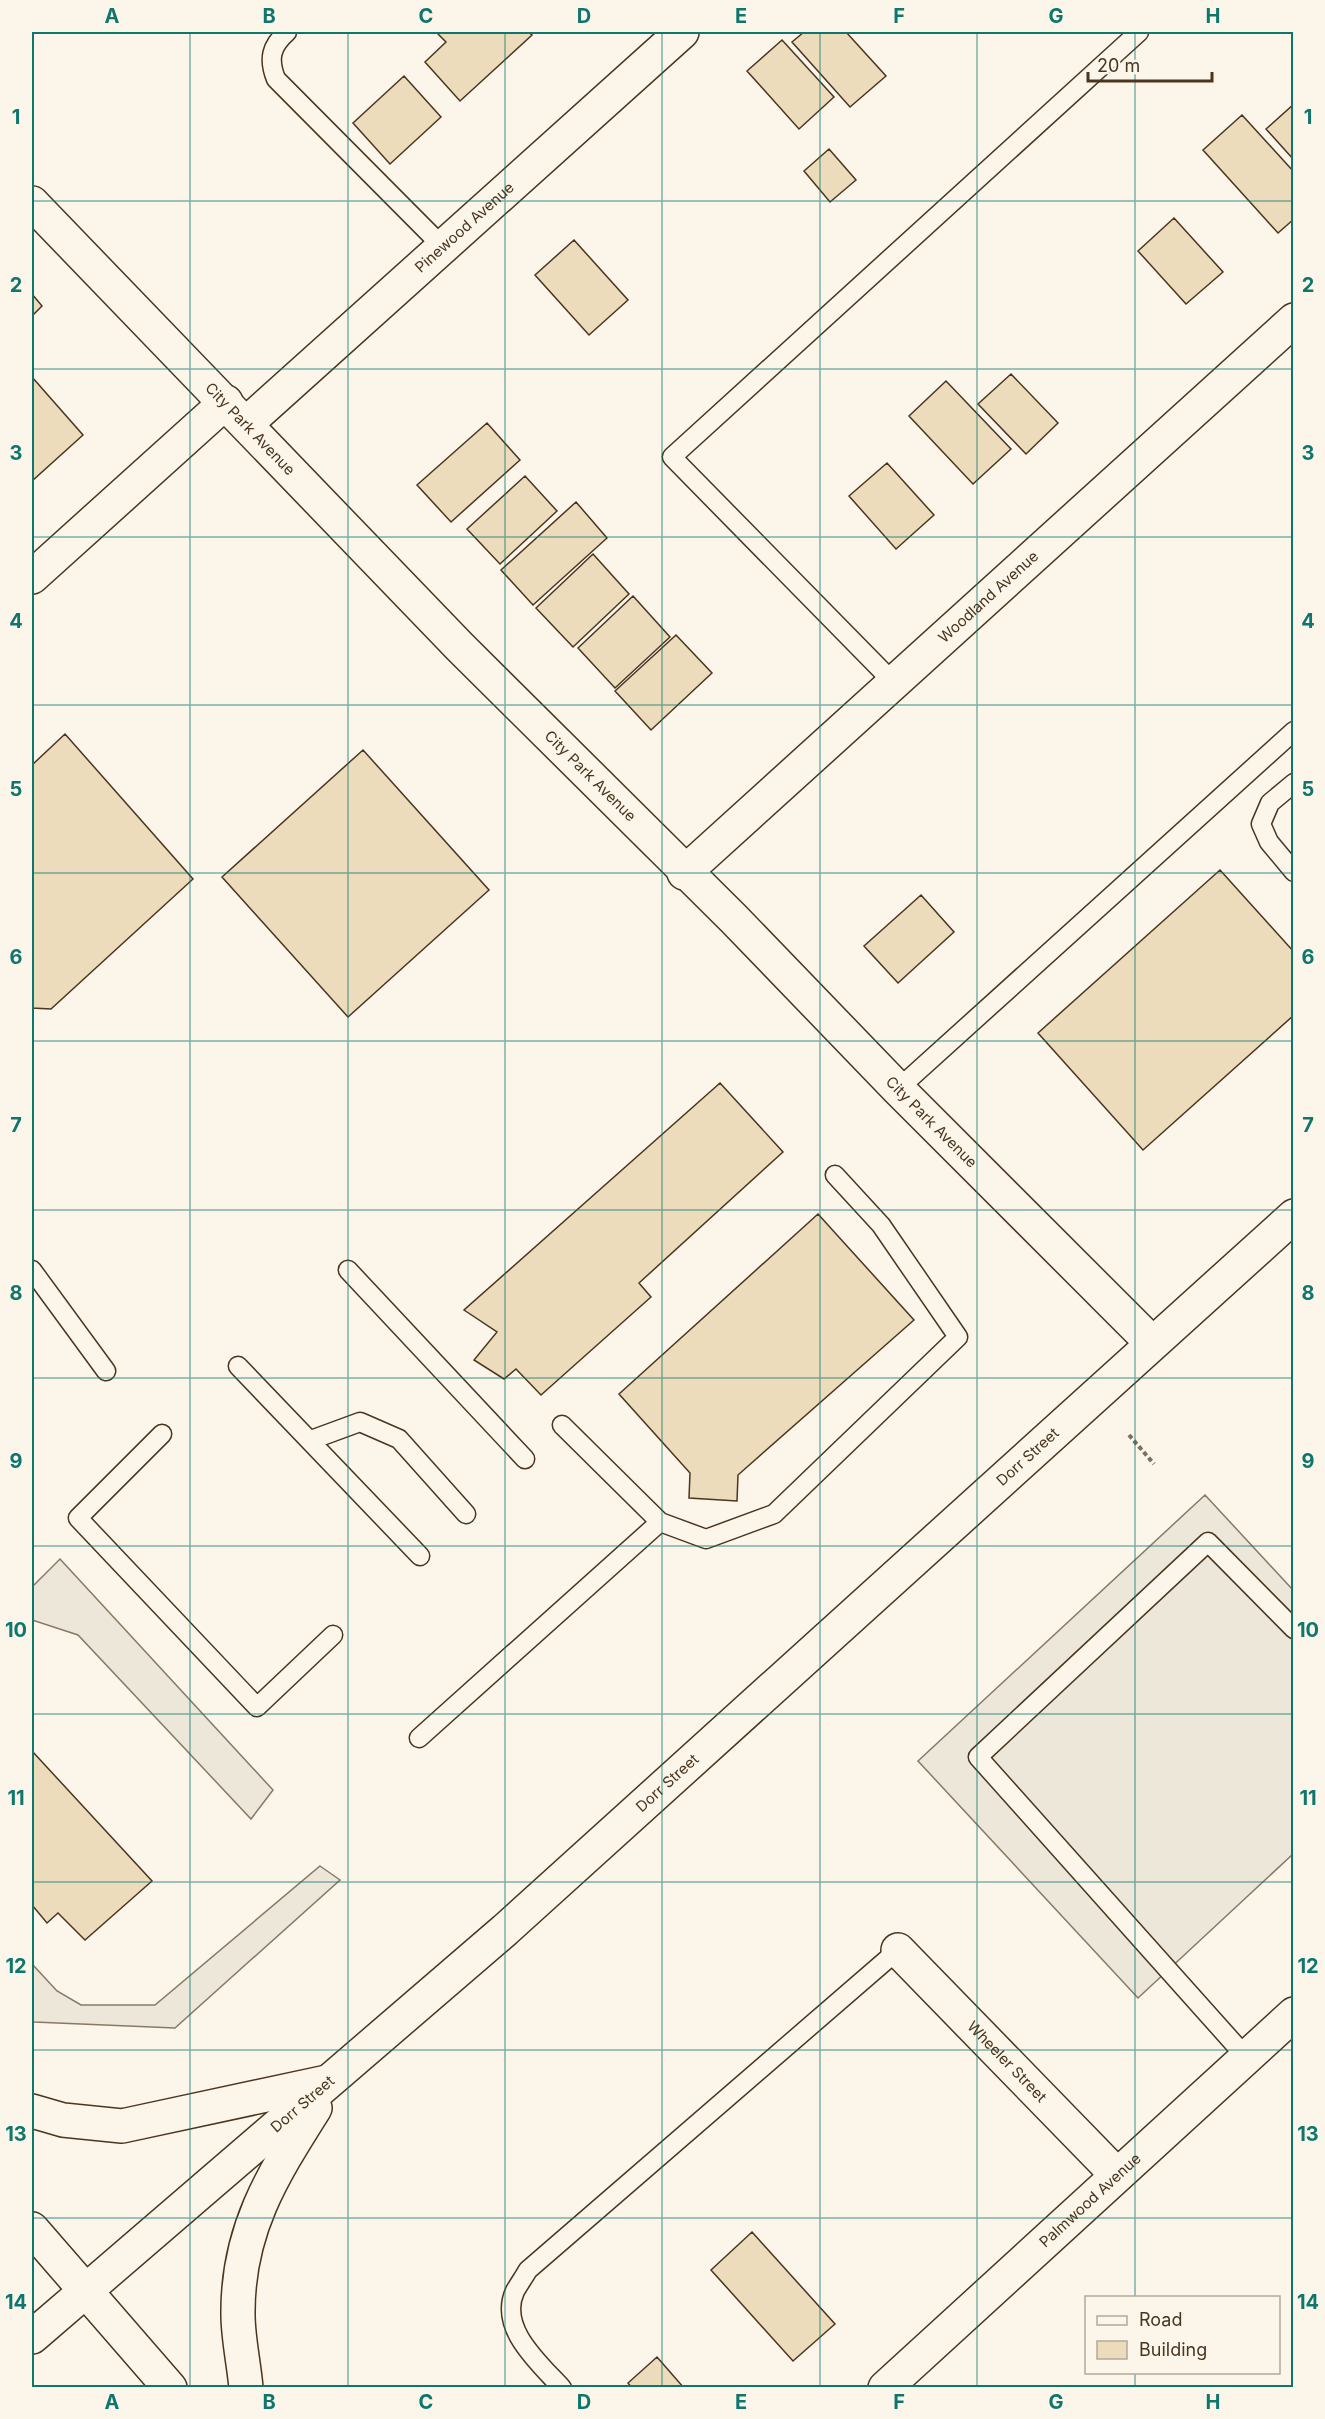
<svg xmlns="http://www.w3.org/2000/svg" width="1325" height="2419" viewBox="0 0 1325 2419" font-family="Inter,sans-serif">
<rect width="100%" height="100%" fill="#fbf6e9"/>
<path fill="#ede7d9" stroke="#887966" stroke-width="1.5" d="M1205 1495 1293 1590V1854L1138 1998 918 1761Z
M60 1559 273 1790 251 1819 78 1635 32 1620V1587Z
M320 1866 340 1880 175 2028 34 2022 32 2019V1964L57 1991 81 2005H155Z"/>
<path fill="#ecdcbc" stroke="#4a3520" stroke-width="1.5" d="M436 32H528L532 35 460 101 425 62 446 42Z
M804 32H846L886 76 850 107 792 42Z
M782 40 834 97 799 129 747 71Z
M404 76 441 117 390 164 353 123Z
M1294 104V160L1266 129Z
M1242 115 1294 172V219L1278 233 1203 150Z
M829 149 856 180 830 202 804 171Z
M1174 218 1223 272 1186 304 1138 251Z
M574 240 628 300 589 335 535 275Z
M32 294 42 306 32 316Z
M1011 374 1058 423 1026 454 978 404Z
M32 377 83 435 32 481Z
M946 381 1011 449 973 484 909 416Z
M487 423 520 460 451 522 417 485Z
M887 463 934 515 896 549 849 496Z
M525 476 557 511 500 564 467 529Z
M576 502 607 538 533 605 501 570Z
M593 554 629 594 573 647 536 608Z
M633 596 670 637 615 688 578 648Z
M676 635 712 673 651 730 615 691Z
M65 734 193 879 51 1009 32 1008V765Z
M363 750 489 890 348 1017 222 877Z
M1220 870 1294 952V1015L1143 1150 1038 1033Z
M921 895 954 932 898 983 864 946Z
M720 1083 783 1152 639 1283 651 1297 541 1395 516 1369 504 1379 474 1360 497 1332 464 1310Z
M818 1214 914 1320 738 1475 737 1501 689 1498 690 1473 619 1394Z
M32 1751 152 1881 85 1940 58 1913 47 1923 32 1905Z
M752 2232 835 2324 793 2361 711 2270Z
M657 2357 684 2388H632L628 2383Z"/>
<g fill="none" stroke-linecap="round" stroke-linejoin="round">
<defs>
<path id="lane" d="M287 32C271 46 268 59 276 79L443 247
M894 683 672 457 1139 32
M1294 783 1270 803 1261 824 1269 842 1294 872
M898 1089 1294 731
M32 1270 106 1371
M348 1270 525 1459
M238 1366 420 1556
M162 1434 78 1518 257 1707 333 1635
M311 1440 360 1422 399 1439 466 1514
M660 1522 706 1539 774 1514 958 1337 881 1225 835 1175
M419 1738 660 1522 562 1425
M1246 2057 978 1757 1208 1542 1294 1629
M562 2388C539 2363 498 2328 515 2291 519 2284 524 2277 528 2270L898 1950"/>
<g id="street">
<path id="s1" d="M246 424 682 32"/>
<path d="M32 577 226 402"/>
<path id="s2" d="M684 873 1294 320"/>
<path id="s3" d="M898 1950 1117 2175"/>
<path id="s4" d="M885 2388 1294 2014"/>
</g>
<g id="secondary">
<path id="s5" d="M32 203 460 647 734 919 898 1089 1152 1343"/>
<path d="M32 2111 63 2120 122 2126 327 2082"/>
<path d="M32 2229 170 2388"/>
<path id="s6" d="M32 2337 505 1930 1294 1216"/>
<path d="M246 2388C244 2364 238 2338 238 2315 237 2231 272 2176 315 2108"/>
</g>
</defs>
<use href="#lane" stroke="#4a3520" stroke-width="21"/>
<use href="#street" stroke="#4a3520" stroke-width="36"/>
<use href="#secondary" stroke="#4a3520" stroke-width="36"/>
<path stroke="#7f6f5c" stroke-width="4" stroke-dasharray="4.5 3" stroke-linecap="butt" d="M1129 1435 1154 1464"/>
<use href="#lane" stroke="#fbf6e9" stroke-width="18"/>
<use href="#street" stroke="#fbf6e9" stroke-width="33"/>
<use href="#secondary" stroke="#fbf6e9" stroke-width="33"/>
</g>
<path fill="none" stroke="#0f766e" stroke-width="1.5" stroke-opacity="0.55" d="M190 32V2388M348 32V2388M505 32V2388M662 32V2388M820 32V2388M977 32V2388M1135 32V2298M32 201H1294M32 369H1294M32 537H1294M32 705H1294M32 873H1294M32 1041H1294M32 1210H1294M32 1378H1294M32 1546H1294M32 1714H1294M32 1882H1294M32 2050H1294M32 2218H1294M1135 2372V2388"/>
<g text-anchor="middle" stroke-width="4.5" stroke-linejoin="round" paint-order="stroke">
<g font-size="15" fill="#4a3520" stroke="#fbf6e9">
<text dy="5" stroke="none"><textPath href="#s1" startOffset="294">Pinewood Avenue</textPath></text>
<text dy="5" stroke="none"><textPath href="#s5" startOffset="314">City Park Avenue</textPath></text>
<text dy="5" stroke="none"><textPath href="#s2" startOffset="411">Woodland Avenue</textPath></text>
<text dy="5" stroke="none"><textPath href="#s5" startOffset="800">City Park Avenue</textPath></text>
<text dy="5" stroke="none"><textPath href="#s5" startOffset="1286">City Park Avenue</textPath></text>
<text dy="5" stroke="none"><textPath href="#s6" startOffset="1329">Dorr Street</textPath></text>
<text dy="5" stroke="none"><textPath href="#s6" startOffset="843">Dorr Street</textPath></text>
<text dy="5" stroke="none"><textPath href="#s3" startOffset="156">Wheeler Street</textPath></text>
<text dy="5" stroke="none"><textPath href="#s6" startOffset="357">Dorr Street</textPath></text>
<text dy="5" stroke="none"><textPath href="#s4" startOffset="278">Palmwood Avenue</textPath></text>
</g>
</g>
<rect width="1325" height="2419" fill="none" stroke="#fbf6e9" stroke-width="66"/>
<rect x="1085" y="2296" width="195" height="78" fill="#fbf6e9" stroke="#b4a999" stroke-width="1.5"/>
<rect x="1097" y="2316" width="30" height="9" fill="#fbf6e9" stroke="#b4a999" stroke-width="1.5"/>
<text x="1139" y="2326" font-size="18" fill="#4a3520">Road</text>
<rect x="1097" y="2341" width="30" height="18" fill="#ecdcbc" stroke="#b4a999" stroke-width="1.5"/>
<text x="1139" y="2356" font-size="18" fill="#4a3520">Building</text>
<path d="M1088 72v9h124v-9" fill="none" stroke="#4a3520" stroke-width="3"/>
<text x="1097" y="72" font-size="18" fill="#4a3520" stroke="#fbf6e9" stroke-width="4.5" paint-order="stroke">20 m</text>
<rect x="33" y="33" width="1259" height="2353" fill="none" stroke="#0f766e" stroke-width="2"/>
<g font-size="20" text-anchor="middle" font-weight="bold" fill="#0f766e">
<text x="112" y="23">A</text>
<text x="269" y="23">B</text>
<text x="426" y="23">C</text>
<text x="584" y="23">D</text>
<text x="741" y="23">E</text>
<text x="899" y="23">F</text>
<text x="1056" y="23">G</text>
<text x="1213" y="23">H</text>
<text x="16" y="124">1</text>
<text x="1308" y="124">1</text>
<text x="16" y="292">2</text>
<text x="1308" y="292">2</text>
<text x="16" y="460">3</text>
<text x="1308" y="460">3</text>
<text x="16" y="628">4</text>
<text x="1308" y="628">4</text>
<text x="16" y="796">5</text>
<text x="1308" y="796">5</text>
<text x="16" y="964">6</text>
<text x="1308" y="964">6</text>
<text x="16" y="1132">7</text>
<text x="1308" y="1132">7</text>
<text x="16" y="1300">8</text>
<text x="1308" y="1300">8</text>
<text x="16" y="1468">9</text>
<text x="1308" y="1468">9</text>
<text x="16" y="1637">10</text>
<text x="1308" y="1637">10</text>
<text x="16" y="1805">11</text>
<text x="1308" y="1805">11</text>
<text x="16" y="1973">12</text>
<text x="1308" y="1973">12</text>
<text x="16" y="2141">13</text>
<text x="1308" y="2141">13</text>
<text x="16" y="2309">14</text>
<text x="1308" y="2309">14</text>
<text x="112" y="2409">A</text>
<text x="269" y="2409">B</text>
<text x="426" y="2409">C</text>
<text x="584" y="2409">D</text>
<text x="741" y="2409">E</text>
<text x="899" y="2409">F</text>
<text x="1056" y="2409">G</text>
<text x="1213" y="2409">H</text>
</g>
</svg>
